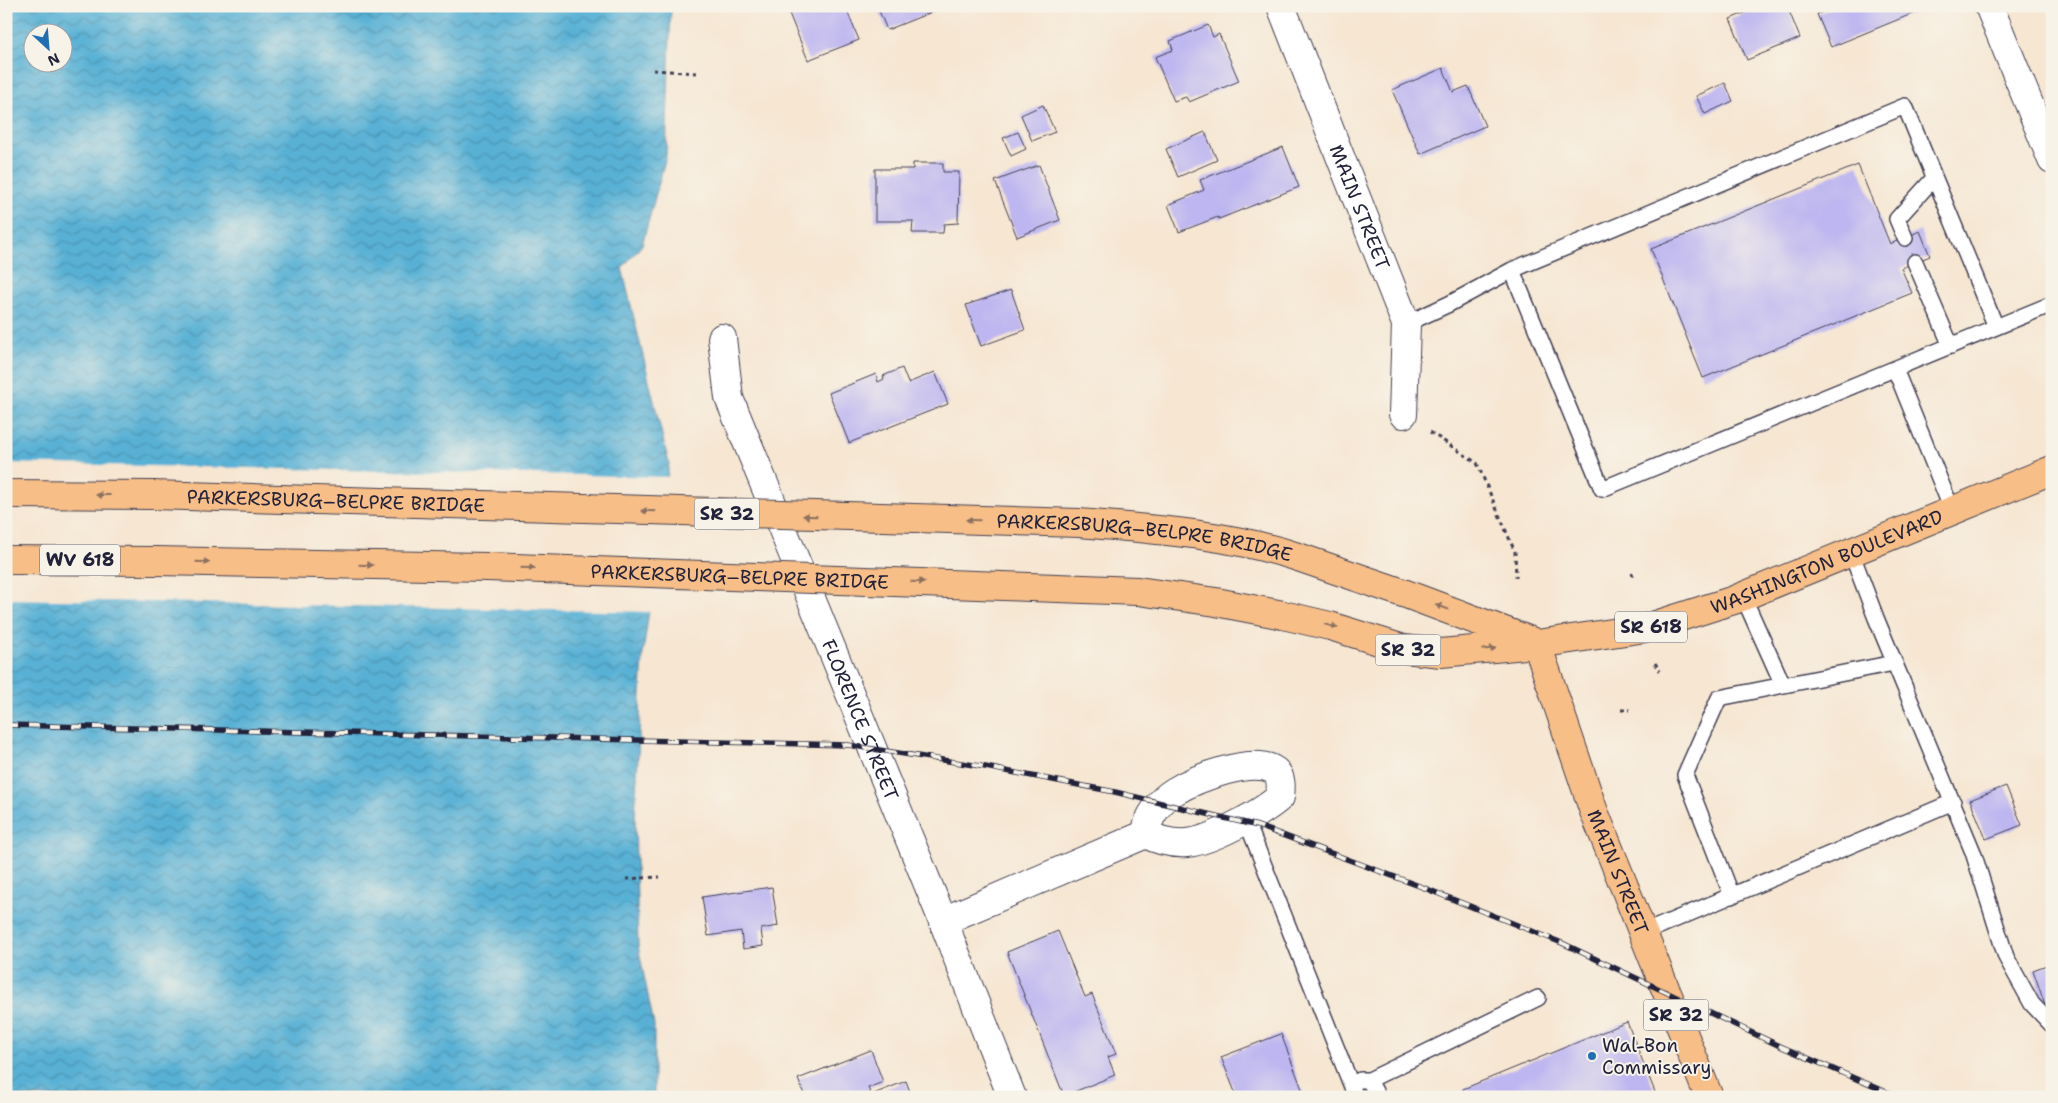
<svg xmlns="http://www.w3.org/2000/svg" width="2058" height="1103" viewBox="0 0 2058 1103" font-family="'Shantell Sans',sans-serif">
<defs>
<pattern id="water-waves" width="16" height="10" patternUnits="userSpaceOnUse" patternTransform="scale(1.25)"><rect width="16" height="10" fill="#58b1d5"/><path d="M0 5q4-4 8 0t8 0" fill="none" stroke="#4890ae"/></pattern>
</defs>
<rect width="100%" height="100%" fill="#f7f3e8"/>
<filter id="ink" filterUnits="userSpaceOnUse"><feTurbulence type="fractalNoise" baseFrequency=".02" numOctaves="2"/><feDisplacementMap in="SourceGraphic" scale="10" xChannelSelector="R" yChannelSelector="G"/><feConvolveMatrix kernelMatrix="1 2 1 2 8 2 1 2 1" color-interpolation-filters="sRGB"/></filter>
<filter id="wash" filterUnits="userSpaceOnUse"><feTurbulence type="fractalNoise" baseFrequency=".0096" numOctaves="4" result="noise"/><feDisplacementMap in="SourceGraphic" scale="20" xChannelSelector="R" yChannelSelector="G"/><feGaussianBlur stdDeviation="1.12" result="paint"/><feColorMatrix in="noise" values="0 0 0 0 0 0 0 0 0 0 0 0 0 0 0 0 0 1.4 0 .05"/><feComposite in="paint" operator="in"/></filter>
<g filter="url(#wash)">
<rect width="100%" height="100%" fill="#f6e6d2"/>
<path fill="url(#water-waves)" stroke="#3d6a88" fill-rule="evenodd" d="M6 6H671L666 157 642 245 622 268 669 464 643 654 635 818 638 946 654 1025V1097H6ZM32 32H62V62H32Z"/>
<path fill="#f6e6d2" d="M6 463 670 477 651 612 6 599Z"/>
<g id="blocks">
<path fill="#bdb6f0" d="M786 6H845L859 40 808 60Z
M877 6H936L937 10 887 30Z
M1761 6H1787L1800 38 1747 60 1730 19Z
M1838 6H1917L1919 11 1831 47 1817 14Z
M1208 25 1213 37 1219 34 1239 81 1189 102 1186 97 1174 101 1155 57 1173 50 1170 41Z
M1443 68 1453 92 1468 86 1485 126 1420 154 1392 90Z
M1725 83 1733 101 1705 114 1696 96Z
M1043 105 1055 132 1032 141 1021 115Z
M1018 132 1026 149 1011 156 1003 138Z
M1205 132 1217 160 1178 177 1166 149Z
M1283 147 1299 187 1219 219 1218 217 1179 232 1168 205 1204 190 1200 180Z
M913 163H943V172H959L958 223 944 224 943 233H912L913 221H875V169H913Z
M1039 165 1060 220 1017 237 995 181Z
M1858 165 1890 244 1920 231 1930 256 1901 268 1912 293 1703 378 1651 249Z
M1011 290 1025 330 981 346 966 305Z
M902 368 908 383 935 372 948 404 849 443 829 393 876 374 878 382 884 379 883 376Z
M2006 786 2022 825 1986 839 1970 800Z
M772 887 778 926 761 929 763 946 743 949 741 931 708 936 702 897Z
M1058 931 1085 997 1092 994 1116 1054 1108 1057 1115 1075 1064 1096 1007 952Z
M2052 963V1006L2046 1008 2033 970Z
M1627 1022 1657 1097H1466L1463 1089Z
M1281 1034 1305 1097H1237L1221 1057Z
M871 1050 883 1082 868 1088 871 1095 906 1081 912 1097H805L798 1079Z"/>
</g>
</g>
<g filter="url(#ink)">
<use href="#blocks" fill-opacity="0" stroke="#423f52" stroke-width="1"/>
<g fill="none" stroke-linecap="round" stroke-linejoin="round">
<defs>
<path id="service" d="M1905 238 1897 219 1934 178
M1915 262 1951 346
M1512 270 1602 489 2052 304
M1406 324 1449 304 1512 270 1905 106 1996 327
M1895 369 1952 510
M1851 552 1876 618 1973 852 2006 957 2032 1004 2052 1025
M1743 596 1783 685
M1246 820 1356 1097
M1732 896 1685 775 1719 698 1894 663
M1643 933 1953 802
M1360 1080H1369L1378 1097
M1369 1080 1538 998"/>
<g id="minor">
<path d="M1989 6 2052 160"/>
<path id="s1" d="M722 338 729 398 943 921 1012 1097"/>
<path d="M943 921 1146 834C1159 841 1172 844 1187 843 1211 841 1262 813 1280 797 1281 788 1282 777 1275 771 1255 755 1195 779 1175 791 1160 800 1147 817 1146 834"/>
</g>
<g id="tertiary">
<path id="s2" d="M1281 6 1406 324 1403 414"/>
</g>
<g id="primary">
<path d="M6 494 152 495"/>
<path d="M1298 557 1406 594 1531 641"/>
<path d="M6 560 155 561"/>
<path id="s3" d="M1283 615 1330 626 1404 649 1441 653 1537 644 1646 628 1734 600 2052 470"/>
<path id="s4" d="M1537 644 1593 809 1709 1097"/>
</g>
</defs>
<use href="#service" stroke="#423f52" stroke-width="18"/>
<use href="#minor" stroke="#423f52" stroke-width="30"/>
<use href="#tertiary" stroke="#423f52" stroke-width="30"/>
<use href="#primary" stroke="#423f52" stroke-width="30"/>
<path stroke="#423f52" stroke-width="3" stroke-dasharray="4 4" stroke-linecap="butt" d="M653 70 698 73
M1430 432 1477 463 1515 552 1516 577
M1632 573 1634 579
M1655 663 1660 671
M1621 710H1630
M626 879 660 877"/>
<use href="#service" stroke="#fff" stroke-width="15"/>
<use href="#minor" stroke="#fff" stroke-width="28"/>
<use href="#tertiary" stroke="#fff" stroke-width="28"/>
<use href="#primary" stroke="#f7be87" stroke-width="28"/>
<defs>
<path id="rail" d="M6 725 848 745 980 766 1115 792 1258 826 1422 887 1562 943 1780 1046 1898 1097"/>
</defs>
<use href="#rail" stroke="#22223b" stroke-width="5.5"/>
<use href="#rail" stroke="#f7f3e8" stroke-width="4" stroke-dasharray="11" stroke-linecap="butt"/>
<defs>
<g id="primary-bridge">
<path id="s5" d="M152 495 1080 523C1154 529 1228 534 1298 557"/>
<path id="s6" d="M155 561 487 567 1138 591 1216 602 1283 615"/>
</g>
</defs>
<use href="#primary-bridge" stroke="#423f52" stroke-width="30" stroke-linecap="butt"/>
<use href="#primary-bridge" stroke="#f7be87" stroke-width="28"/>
</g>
<defs><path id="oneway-solid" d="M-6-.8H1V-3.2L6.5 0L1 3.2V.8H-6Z" transform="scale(1.25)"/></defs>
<g fill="#8c7061">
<use href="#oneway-solid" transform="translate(103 495) rotate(-180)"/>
<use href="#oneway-solid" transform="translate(648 511) rotate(-178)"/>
<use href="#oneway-solid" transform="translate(810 516) rotate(-179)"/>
<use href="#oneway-solid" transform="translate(973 520) rotate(-179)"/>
<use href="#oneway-solid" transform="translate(203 562) rotate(1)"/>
<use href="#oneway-solid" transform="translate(366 565) rotate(1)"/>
<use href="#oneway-solid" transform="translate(528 568) rotate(2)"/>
<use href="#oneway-solid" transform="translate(918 582) rotate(2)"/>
<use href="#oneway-solid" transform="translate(1442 607) rotate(-159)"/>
<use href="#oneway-solid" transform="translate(1331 626) rotate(16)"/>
<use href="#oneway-solid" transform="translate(1489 649) rotate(-6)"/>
</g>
</g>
<circle fill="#1f6fb2" stroke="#f7f3e8" stroke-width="2" cx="1592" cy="1056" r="5"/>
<g text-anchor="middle" stroke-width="4" stroke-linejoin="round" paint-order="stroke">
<g fill="#f7f3e8" stroke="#62616f" stroke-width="1">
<rect x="694.5" y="498.5" width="65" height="31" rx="4"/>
<rect x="40" y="544.5" width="80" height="31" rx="4"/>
<rect x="1615" y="611.5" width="72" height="31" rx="4"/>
<rect x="1375.5" y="634.5" width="65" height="31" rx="4"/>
<rect x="1643.5" y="999.5" width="65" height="31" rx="4"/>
</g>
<g font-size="18" font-weight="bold" fill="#22223b">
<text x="727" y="520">SR 32</text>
<text x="80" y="566">WV 618</text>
<text x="1651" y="633">SR 618</text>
<text x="1408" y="656">SR 32</text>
<text x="1676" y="1021">SR 32</text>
</g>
<g font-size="19" fill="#22223b" stroke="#f7f3e8">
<text dy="7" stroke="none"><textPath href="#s2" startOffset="216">MAIN STREET</textPath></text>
<text dy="7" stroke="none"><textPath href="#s5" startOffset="184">PARKERSBURG–BELPRE BRIDGE</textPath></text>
<text dy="7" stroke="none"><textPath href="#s5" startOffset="994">PARKERSBURG–BELPRE BRIDGE</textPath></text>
<text dy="7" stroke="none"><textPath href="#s3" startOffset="562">WASHINGTON BOULEVARD</textPath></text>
<text dy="7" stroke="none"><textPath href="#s6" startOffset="585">PARKERSBURG–BELPRE BRIDGE</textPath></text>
<text dy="7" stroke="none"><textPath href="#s1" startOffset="408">FLORENCE STREET</textPath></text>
<text dy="7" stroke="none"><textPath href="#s4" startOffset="242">MAIN STREET</textPath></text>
</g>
<g font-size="19" fill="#22223b" stroke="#f7f3e8" text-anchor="start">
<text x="1602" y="1052">Wal-Bon<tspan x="1602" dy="22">Commissary</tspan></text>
</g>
</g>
<rect width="2058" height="1103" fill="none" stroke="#f7f3e8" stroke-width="25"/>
<g transform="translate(48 48) rotate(154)"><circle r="24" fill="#f7f3e8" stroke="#a29fa3"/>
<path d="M0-4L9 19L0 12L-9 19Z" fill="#1f6fb2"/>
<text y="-8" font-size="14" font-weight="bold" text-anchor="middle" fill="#22223b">N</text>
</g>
</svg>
